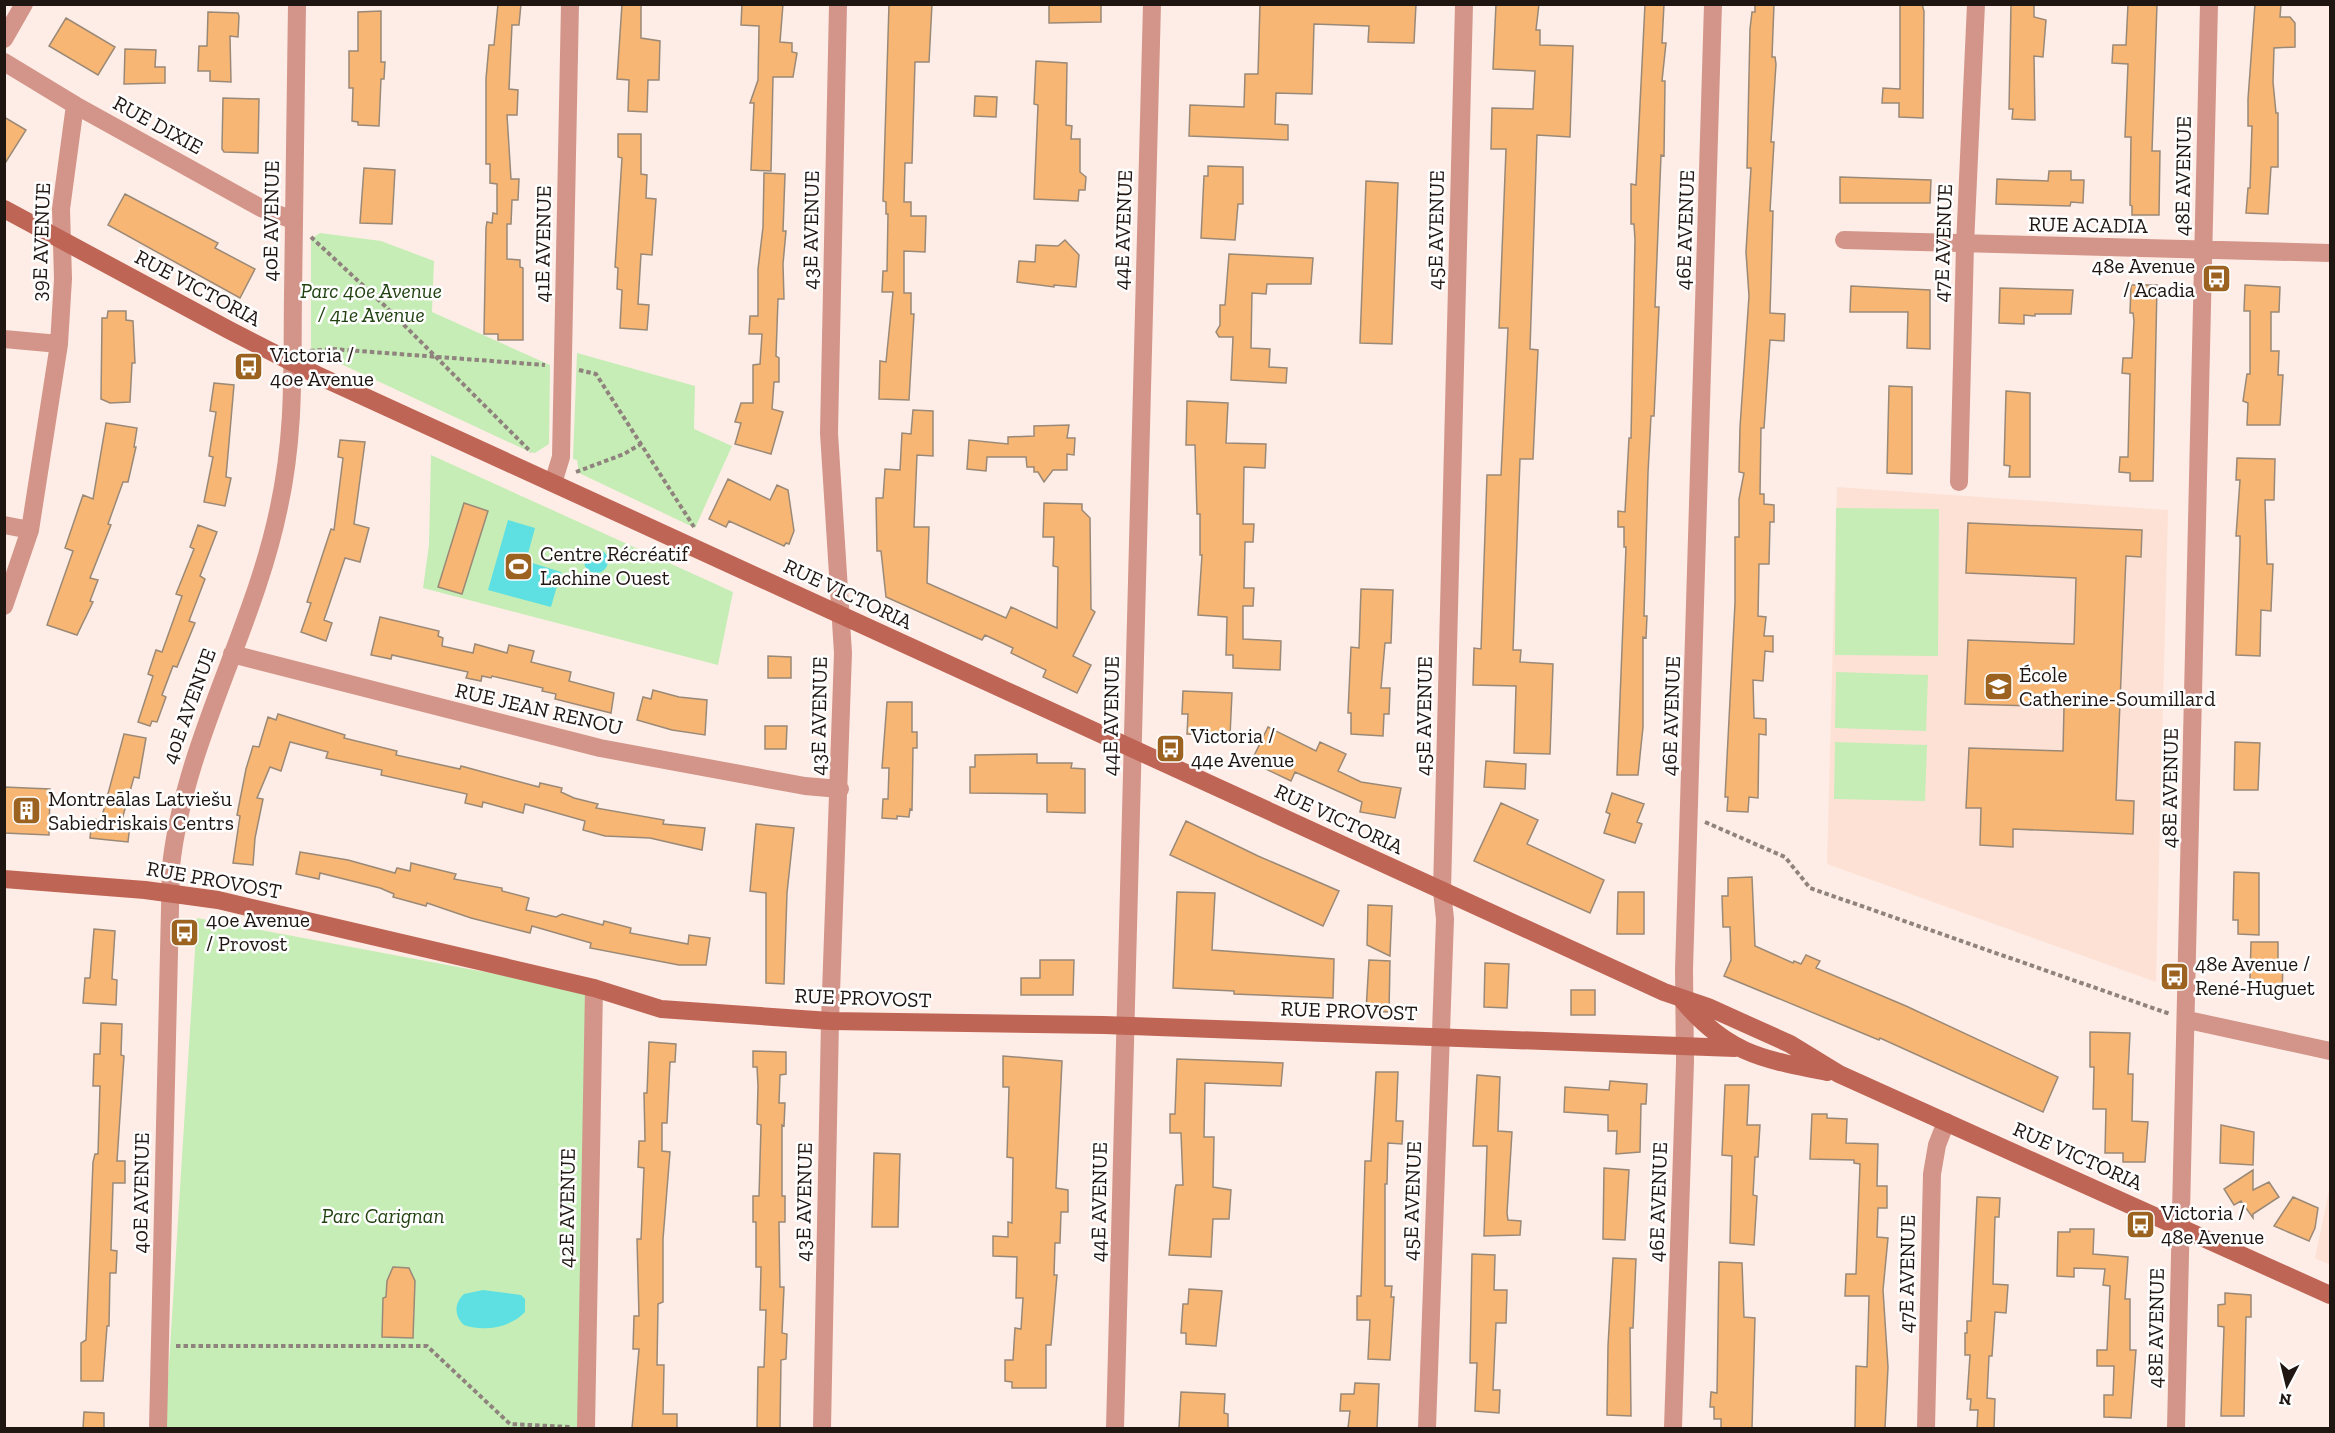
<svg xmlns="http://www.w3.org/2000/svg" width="2335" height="1433" viewBox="0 0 2335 1433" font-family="'Zilla Slab',serif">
<rect width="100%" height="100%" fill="#feede6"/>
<path fill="#fde1d5" d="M1837 487 2168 510 2156 982 1827 864Z
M2330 1186V1265L2315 1258Z"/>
<path fill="#c5edb5" d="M320 233 381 241 434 261 432 312 550 365 549 444 535 453 530 452 311 350V239Z
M577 353 695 386 694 429 732 446 695 528 579 473 577 460 573 459Z
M431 455 733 592 718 665 423 588 429 545Z
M1836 508 1939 509 1938 656 1835 655Z
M1836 672 1928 675 1926 731 1835 728Z
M1835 742 1927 745 1925 801 1834 799Z
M197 918 591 992 584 1428H165Z"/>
<path fill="#5ee0e2" d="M508 520 535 528 526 561 561 572 551 607 488 590Z
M584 561a12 12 0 1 1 24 0a12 12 0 1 1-24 0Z
M483 1290 521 1295 525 1299V1312C510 1328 484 1332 464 1325 454 1316 454 1303 464 1294Z"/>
<path fill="#f7b673" stroke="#9b8977" stroke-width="1.5" d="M498 4H521L519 25H512L509 89 518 90 517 115H507L511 179H519L518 200H512L511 224H507V259L520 260V267L523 268V340H498V334H484L486 228 487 222 492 223 493 213 497 214V184L490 183V164H486V79L489 45H494Z
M622 4H641V38L660 41 659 80H648L647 112 628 111 629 80 617 79Z
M742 4H783L780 42 792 43V52L797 53 793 77H773L771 171 751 170 754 103H750L758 80 759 26 741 25Z
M889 4H932L929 62H915L912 163H905L904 202H911V216H926L925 252 904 251V293H911V314H914L909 400 879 399 880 361 886 362 893 292H882L883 271H887L888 214H886V202L883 201Z
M1049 4H1101V22L1049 23Z
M1260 4H1416L1414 43 1368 42 1369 26 1314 24 1312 94 1276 93 1275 124 1288 125V140L1189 136 1190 105 1244 107 1245 74H1258Z
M1496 4H1539L1536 30H1540V45L1573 46 1570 137 1537 135 1530 349 1538 350 1533 459H1520L1513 650H1521L1520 662 1553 664 1550 754 1514 753 1516 686 1473 685 1474 648 1481 649 1487 475H1501L1508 328H1499L1506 149H1491L1492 108 1533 109 1535 71 1493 69Z
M1645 4H1664L1662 43H1666L1662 81H1665L1664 156 1661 155 1655 307H1659L1654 416H1651L1648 473 1644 616H1647L1646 638 1643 637V727L1638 775H1617L1626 547H1624V527H1618V511L1625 512 1629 438H1631L1635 240 1634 224H1631V184L1636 185Z
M1755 4H1774L1772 57H1775L1776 64 1771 142H1774L1770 211H1773L1770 313 1785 314 1784 341 1770 340 1764 428H1761L1760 494H1764V504L1774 505V522H1770L1769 564H1759L1758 616 1766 617 1764 636H1773V652L1765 651 1763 681 1753 680 1754 718 1766 719V735L1759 734 1758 798 1749 797 1748 812 1727 811 1728 797H1725L1735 603V537H1739V499L1744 473 1739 472 1740 427 1749 296 1746 252 1751 168H1747L1750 29 1752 12H1755Z
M1900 4H1922L1924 11 1923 118 1899 117V103H1882L1883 88 1900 89Z
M2011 4H2034V17L2046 20 2043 57 2034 56 2035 120 2012 119 2013 109H2009Z
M2128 4H2157L2152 151H2160L2159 215H2132V206L2130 205 2131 137H2125L2128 64 2112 63 2113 45H2126Z
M2255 4H2281L2280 17H2290L2295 23V47L2274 48 2273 82 2276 113H2278V167H2271L2268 214 2246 213 2248 188H2250L2252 126H2248V99Z
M381 11V62H385L384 79H381L379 126 358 125V122L352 121 353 88H349V51H358V12Z
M208 12 238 13 239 16 238 37 230 36 231 82 210 81V71H198L199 46H207Z
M66 18 115 47 98 75 49 46Z
M125 49 156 50 155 67H165V83L124 84Z
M1036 61 1067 63 1066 125 1072 126 1071 139H1080V172L1086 177 1085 190H1079L1078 201 1034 199 1038 105 1034 104Z
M975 96 997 97 996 117 974 116Z
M223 98 259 99 258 153 224 152 222 149Z
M4 117 26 130 4 165Z
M618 134H641V174L647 175 646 198 656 199 652 255 641 254 638 304 649 305 647 330 620 328 622 290 617 289 618 268 615 267 622 158 618 157Z
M1208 166 1243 167V204H1238L1235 240 1201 238 1204 176H1208Z
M364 168 395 170 392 224 360 223Z
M2049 171H2071V180H2084L2083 203 2071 202 2070 206 1996 204 1997 179 2048 181Z
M764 173 785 174 783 231H786L783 264 784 299H778L776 356 779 358V382H774L772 409 783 412 771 454 735 444 741 423 735 422 741 403H753V365L760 364 762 334H749L750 316H758V269L763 227Z
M1840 177 1931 180 1930 203H1840Z
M1366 181 1398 183 1392 344 1360 343Z
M125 194 218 243 215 248 255 269 240 298 108 225Z
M1065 240 1079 255 1076 287 1054 285V287L1017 282 1019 261 1035 262 1036 245 1058 246Z
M1229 254 1313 258 1311 284H1267L1266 294 1252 293 1251 348 1270 349 1269 367 1287 368 1286 383 1231 380 1233 337H1219L1216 332 1220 325V305H1225Z
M2131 285H2157L2153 481H2130V473L2119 472 2120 457H2128L2130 374 2122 373 2123 358H2132L2134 321 2133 313H2130Z
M2245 285 2280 287 2279 312H2271V351H2279L2278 375H2283L2280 425H2247L2248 403 2243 401 2247 374H2250V311H2244Z
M1851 286 1930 290V349L1907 348 1908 312H1850Z
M2000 288 2073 290 2071 314H2035V316L2024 315V324L1999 323Z
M108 311H126V320L133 321 135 363H132L130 402 110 403 101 399 102 318H107Z
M214 383 234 385 226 477 231 478 225 506 204 502 213 457 209 456 216 412 210 411Z
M1889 386 1912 387V474L1887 473Z
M2006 391 2030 393V477H2009L2010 466 2004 465Z
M1187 401 1228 403 1226 443 1266 444 1265 468 1244 467 1243 524H1254L1253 542H1245L1244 588H1254L1253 606H1243V639L1281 641 1280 670 1233 668V655H1226L1227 617 1198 615 1202 555H1200V514H1197L1195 445H1186Z
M913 410 933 411V456L917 455 914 527H929L927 583 1006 618 1011 607 1057 628 1058 567 1053 566 1054 537H1043L1044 503 1082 504V510L1090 518 1091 609 1095 612 1073 656 1091 665 1077 693 1043 677 1046 670 1011 653 1013 648 985 635 982 640 886 597 881 551H877L876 498H883L885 469 900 470 902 433 911 434Z
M106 423 137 428 134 447H136L128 482H123L108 524 111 525 90 578 98 580 90 601 93 602 77 635 47 625 73 551 65 548 83 495 93 499Z
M1069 425 1067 438H1075L1074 455 1067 454V470H1053L1044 482 1038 472H1034V467H1027L1026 457H987L986 471 967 469 969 440 1008 444V437L1034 436V426Z
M340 440 365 442 354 524 369 528 360 562 345 558 324 620 332 623 326 641 301 632 311 603 307 602 331 529 334 530 343 458 338 457Z
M2237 458 2275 459 2274 500H2265L2267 564H2273L2271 611 2261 610 2260 656 2236 655 2240 544V536H2236L2240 480H2236Z
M728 479 770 500 777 485 788 490 794 531 789 544 786 543 784 546 729 521 726 527 709 519Z
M464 503 488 511 462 594 438 587Z
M1968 523 2142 530 2141 557 2126 556 2116 800 2134 801 2133 834 2013 829V847L1980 845 1981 808H1966L1969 748 2063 751 2064 707 1965 704 1968 640 2074 644 2076 578 1966 573Z
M198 525 217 532 200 576 205 579 189 621 195 623 177 667 173 666 162 695 166 697 157 722 152 721 150 726 138 722 153 676 148 674 156 650 162 652 182 596 176 594 194 549 190 547Z
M1361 589 1393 590 1391 643H1385L1381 688H1390L1389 714H1384L1383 736 1351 734V713H1348L1351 647 1359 648Z
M380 617 439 631 438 636 443 638 442 646 473 653 475 644 507 653 509 645 534 651 531 662 571 672 569 681 614 693 611 713 555 699 556 694 542 691 543 688 492 676 491 678 482 676 481 681 466 678 468 672 459 670 392 655 391 659 371 655Z
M768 656 791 657V678H768Z
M653 690 679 697 707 700 705 735 672 730 637 720 643 697 651 699Z
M1183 691 1232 693 1230 736 1187 734 1188 714H1182Z
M887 702H912V732H917V748H913L912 810 910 809 909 817 897 816V819L882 818 883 799H888L889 768H882Z
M278 714 345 735 344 738 397 751 396 755 460 769 461 766 539 787 540 783 562 788 561 792 574 798 598 804 596 808 664 820 663 824 705 828 702 850 650 838 605 836 583 830 585 821 525 804 523 813 483 802 482 807 465 803 467 794 381 775 382 770 326 758 328 752 290 742 281 771 270 767 257 798 263 799 255 838 253 865 233 863 240 816 237 815 246 769 253 746 259 747 268 717 276 720Z
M765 726H787L786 749H765Z
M1268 727 1316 751 1320 742 1346 754 1338 771 1361 782 1401 788 1395 818 1360 812 1362 802 1295 772 1291 781 1251 762Z
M124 734 146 738 139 778 134 777 121 823 130 824 128 842 90 838 92 819 101 820Z
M2235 742 2260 743 2258 790H2234Z
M1037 754V763H1072L1071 768 1085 769V813L1047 812V794L970 793V767H975V755Z
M1486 761 1526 764 1525 789 1484 787Z
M4 787 50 789 49 835 4 833Z
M1612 793 1644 804 1637 822 1642 824 1635 843 1604 833 1610 814 1606 812Z
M1501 803 1538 820 1527 844 1604 880 1590 913 1474 861Z
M1186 821 1258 856 1339 891 1323 926 1170 855Z
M756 824 794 828 787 893 784 984 766 983V893L750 891Z
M300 852 348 860 395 873 397 868 410 871 411 863 456 874 454 879 502 888V891L529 898 526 910 556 917 562 914 603 925 604 921 631 928 630 933 688 944 689 935 710 938 706 965H679L590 948 591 943 532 926 530 933 471 918 427 903 426 906 393 897 394 894 380 888 320 873 319 879 296 874Z
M2234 872 2259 873V935L2238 934V920H2233Z
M1752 877 1755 946 1793 963 1794 961 1801 964 1806 955 1820 961 1816 968 1906 1006 2058 1077 2043 1112 1880 1038 1879 1040 1724 976 1731 960 1730 927H1723L1722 896H1728V878Z
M1177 892 1215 893 1212 950 1334 959 1333 998 1234 994V991L1173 988Z
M1618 892H1644V934H1617Z
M1368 905 1392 906 1390 956 1367 945Z
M94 929 115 931 112 979 117 980 116 1005 83 1003 85 978H90Z
M2251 942H2278V961L2283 960 2282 997 2258 995V980L2250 979Z
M1040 960H1074L1073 995H1021V978H1040Z
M1369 960 1390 961 1389 1012 1366 1011Z
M1485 963 1509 964 1507 1008 1484 1007Z
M1571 990H1595V1015H1571Z
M101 1023 122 1024 121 1055 124 1056 117 1161H125V1183H113L111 1250 117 1251 116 1273H110L109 1326H107L103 1381H81V1343L86 1340 93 1162 95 1154H98L100 1086H93L94 1054H100Z
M2090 1032 2130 1033 2128 1074H2133L2132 1121 2148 1122 2145 1162H2123V1153H2105L2106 1109H2093L2094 1067H2090Z
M649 1042 676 1044 675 1062H670L667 1123H662V1151L670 1152 663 1239V1302L658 1304 657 1365H664L663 1414H677V1428H632L639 1349H633L634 1316H639L637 1239H641L644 1168 638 1167 639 1141H645L644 1093H647Z
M753 1051 786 1052V1074L780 1075 779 1103H785L784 1126 782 1125V1196H785V1222H779L780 1287H784L782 1333 787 1334 786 1359 781 1360 780 1428H757L758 1367H764L766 1310H760L761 1267H756V1222H753V1196H759L761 1125 757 1124 758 1086 757 1067H753Z
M1003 1056 1062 1061 1056 1188 1068 1190V1212H1061L1060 1243H1055L1054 1275H1057L1051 1345H1046V1388H1012V1382L1005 1381V1360H1013L1015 1328 1021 1329 1023 1298H1016L1017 1257 993 1256V1236L1008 1237V1222L1012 1223 1013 1158 1007 1157 1009 1087H1003Z
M1177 1059 1283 1063 1281 1086 1205 1083 1204 1137H1214L1213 1187 1231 1190 1229 1219H1213L1211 1257 1169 1255 1175 1189 1176 1185H1183L1181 1133H1170V1114H1175Z
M1376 1072H1398L1396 1121H1403L1402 1144 1388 1143 1387 1184H1385V1286H1392L1391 1297H1394L1390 1360 1368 1359 1370 1320H1357V1296H1361L1365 1161H1371Z
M1477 1075 1500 1077 1498 1131 1512 1132 1507 1213 1508 1220 1521 1221 1520 1235 1484 1236 1487 1146H1473Z
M1610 1081 1647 1084 1646 1104H1641L1640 1152 1616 1154 1617 1131H1608V1115L1564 1112 1565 1087 1609 1090Z
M1725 1085H1749L1747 1125H1760L1758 1157H1755L1753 1195 1757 1196 1754 1245 1730 1243 1732 1156 1722 1155Z
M1812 1114H1827V1118L1847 1119 1846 1143 1878 1144 1877 1186H1887V1208H1878L1877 1237 1888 1238 1883 1290 1888 1367 1885 1428H1855L1856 1366 1867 1367 1869 1296H1845L1846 1274H1856L1860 1164 1854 1163V1160L1810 1159Z
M2221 1125 2254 1132 2253 1165 2220 1163Z
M874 1153 900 1154 898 1227H872Z
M1604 1168 1629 1170 1625 1240 1603 1239Z
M2253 1170V1190L2269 1182 2279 1197 2253 1214V1218L2241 1201 2234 1205 2224 1189Z
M1977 1197 2000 1198 1999 1217H1995L1993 1284 2008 1285 2006 1313 1995 1312 1992 1356H1989L1987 1398 1995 1399 1994 1428H1977L1978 1410H1970L1971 1399H1967L1970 1355H1965V1333H1967V1321H1971Z
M2293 1197 2318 1208 2315 1228 2309 1241 2274 1226Z
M2070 1229H2094L2093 1254 2128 1257 2125 1299H2130V1350H2136L2131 1418 2104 1417V1395H2113L2114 1366H2097V1350H2107L2110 1286 2103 1285 2105 1269 2074 1268V1277L2057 1276 2058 1232H2070Z
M1472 1254 1495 1255 1494 1290H1507L1506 1323H1496L1493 1390H1500L1499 1413 1475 1411 1477 1363H1470Z
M1613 1258 1636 1259 1633 1328H1630L1631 1416 1607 1415 1608 1346Z
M1719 1262 1742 1263 1744 1317 1755 1318 1752 1428H1721V1419H1714V1407H1710L1711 1392 1717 1393Z
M393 1267 409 1268 415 1281 413 1338 382 1337 383 1298 386 1297 387 1281Z
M1189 1289 1222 1291 1216 1346 1186 1344V1333H1181L1183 1304H1188Z
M2225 1293 2251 1295V1317H2246L2244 1416H2221L2224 1327 2218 1326V1305L2225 1304Z
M1355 1383 1379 1384 1377 1428H1348L1350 1411H1340L1341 1394H1354Z
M1181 1392 1225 1394 1224 1413 1228 1414V1428H1179Z
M84 1412 104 1413V1428H83Z"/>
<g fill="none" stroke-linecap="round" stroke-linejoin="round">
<path stroke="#90837e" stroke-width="4" stroke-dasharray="4.5 3" stroke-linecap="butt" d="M311 237 384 305 531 452
M310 351 332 349 545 365
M579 370 596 374 694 527
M576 472 624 454 641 444
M1705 822 1785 857 1810 888 2170 1014
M176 1346H427L510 1424 570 1427"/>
<path stroke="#d39589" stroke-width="18" d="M4 39 24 4
M4 62 75 105 261 208 293 220
M1844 240 2330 253
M4 339 59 344
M1959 482 1965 245 1976 4
M553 483 561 457 570 4
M4 525 30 530
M4 606 30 530 59 344 63 279 61 209 75 105
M232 654 600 748 805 786 840 789
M2188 1020 2330 1051
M158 1428 171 866C185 740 254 630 279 507 295 433 292 369 293 295 294 198 295 101 297 4
M586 1428 594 988
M822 1428 830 1021 843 653 829 433 838 4
M1115 1428 1152 4
M1427 1428 1445 919 1442 891 1464 4
M1673 1428 1685 1062 1684 970 1713 4
M1926 1428 1932 1174 1937 1145 1946 1122
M2176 1428 2209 4"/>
<path stroke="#bf6556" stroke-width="18" d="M4 209 229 330 319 376 1664 992 1708 1007 1790 1044 1839 1074 2330 1295
M4 879 145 890 218 900 594 988 661 1009 830 1021 1104 1025 1735 1048
M1683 1001C1728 1054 1762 1059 1827 1072"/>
</g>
<defs>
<symbol id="bus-square" viewBox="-11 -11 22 22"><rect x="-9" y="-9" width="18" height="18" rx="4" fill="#9b6220" stroke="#fefefe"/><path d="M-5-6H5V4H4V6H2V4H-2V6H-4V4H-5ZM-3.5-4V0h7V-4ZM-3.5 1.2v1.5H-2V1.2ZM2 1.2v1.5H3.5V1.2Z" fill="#fff"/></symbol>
<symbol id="stadium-square" viewBox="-11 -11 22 22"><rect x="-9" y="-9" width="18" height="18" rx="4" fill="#9b6220" stroke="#fefefe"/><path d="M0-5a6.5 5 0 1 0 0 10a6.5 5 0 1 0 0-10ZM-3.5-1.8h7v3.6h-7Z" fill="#fff"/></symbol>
<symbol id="school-square" viewBox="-11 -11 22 22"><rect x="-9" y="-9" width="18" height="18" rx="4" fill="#9b6220" stroke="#fefefe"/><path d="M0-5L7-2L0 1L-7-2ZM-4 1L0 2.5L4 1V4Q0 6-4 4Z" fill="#fff"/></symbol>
<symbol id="building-square" viewBox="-11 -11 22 22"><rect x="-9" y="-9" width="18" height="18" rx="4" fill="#9b6220" stroke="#fefefe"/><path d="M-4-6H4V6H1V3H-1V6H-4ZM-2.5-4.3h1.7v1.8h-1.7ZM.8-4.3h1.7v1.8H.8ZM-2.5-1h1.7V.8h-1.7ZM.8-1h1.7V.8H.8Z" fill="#fff"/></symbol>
</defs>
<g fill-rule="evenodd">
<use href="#bus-square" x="2200" y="262" width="33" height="33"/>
<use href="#bus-square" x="232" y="350" width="33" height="33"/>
<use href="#stadium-square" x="502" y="550" width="33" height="33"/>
<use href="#school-square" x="1982" y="670" width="33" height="33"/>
<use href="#bus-square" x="1154" y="732" width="33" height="33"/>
<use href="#building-square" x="10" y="794" width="33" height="33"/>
<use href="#bus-square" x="168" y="916" width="33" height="33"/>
<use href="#bus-square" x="2158" y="960" width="33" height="33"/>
<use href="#bus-square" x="2124" y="1208" width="33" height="33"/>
</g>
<g text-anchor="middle" stroke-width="5" stroke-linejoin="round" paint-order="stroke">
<g font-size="21" fill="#1f1612" stroke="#fefefe">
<text transform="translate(158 125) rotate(29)" y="7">RUE DIXIE</text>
<text transform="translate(2183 176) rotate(-89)" y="7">48E AVENUE</text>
<text transform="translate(271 221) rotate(-89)" y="7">40E AVENUE</text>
<text transform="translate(2088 225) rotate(1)" y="7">RUE ACADIA</text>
<text transform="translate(811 230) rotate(-89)" y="7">43E AVENUE</text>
<text transform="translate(1123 230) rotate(-88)" y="7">44E AVENUE</text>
<text transform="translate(1436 230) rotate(-89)" y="7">45E AVENUE</text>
<text transform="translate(1685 230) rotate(-88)" y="7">46E AVENUE</text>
<text transform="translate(41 242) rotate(-88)" y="7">39E AVENUE</text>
<text transform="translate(1943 243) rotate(-88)" y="7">47E AVENUE</text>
<text transform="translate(543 244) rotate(-89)" y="7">41E AVENUE</text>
<text transform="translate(198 288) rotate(28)" y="7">RUE VICTORIA</text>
<text transform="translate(848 594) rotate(25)" y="7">RUE VICTORIA</text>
<text transform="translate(189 706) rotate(-70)" y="7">40E AVENUE</text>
<text transform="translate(539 709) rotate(13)" y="7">RUE JEAN RENOU</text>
<text transform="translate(819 716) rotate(-89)" y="7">43E AVENUE</text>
<text transform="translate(1111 716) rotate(-89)" y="7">44E AVENUE</text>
<text transform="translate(1424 716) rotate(-89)" y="7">45E AVENUE</text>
<text transform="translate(1671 716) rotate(-88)" y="7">46E AVENUE</text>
<text transform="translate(2170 788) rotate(-89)" y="7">48E AVENUE</text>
<text transform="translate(1339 819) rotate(25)" y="7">RUE VICTORIA</text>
<text transform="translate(214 880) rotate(10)" y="7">RUE PROVOST</text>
<text transform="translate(863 998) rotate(2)" y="7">RUE PROVOST</text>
<text transform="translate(1349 1011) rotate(2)" y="7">RUE PROVOST</text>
<text transform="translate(2078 1156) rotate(24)" y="7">RUE VICTORIA</text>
<text transform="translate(141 1193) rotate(-89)" y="7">40E AVENUE</text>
<text transform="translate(1412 1201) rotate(-88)" y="7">45E AVENUE</text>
<text transform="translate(804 1202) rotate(-89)" y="7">43E AVENUE</text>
<text transform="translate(1099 1202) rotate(-89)" y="7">44E AVENUE</text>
<text transform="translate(1658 1202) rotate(-88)" y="7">46E AVENUE</text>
<text transform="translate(567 1208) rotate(-89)" y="7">42E AVENUE</text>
<text transform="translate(1907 1274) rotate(-89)" y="7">47E AVENUE</text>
<text transform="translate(2156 1328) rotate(-89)" y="7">48E AVENUE</text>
</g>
<g font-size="21" fill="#1f1612" stroke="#fefefe" text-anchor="start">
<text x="2195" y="273" text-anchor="end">48e Avenue<tspan x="2195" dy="24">/ Acadia</tspan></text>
<text x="270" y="362">Victoria /<tspan x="270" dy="24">40e Avenue</tspan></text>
<text x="540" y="561">Centre Récréatif<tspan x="540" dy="24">Lachine Ouest</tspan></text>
<text x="2019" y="682">École<tspan x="2019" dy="24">Catherine-Soumillard</tspan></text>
<text x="1191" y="743">Victoria /<tspan x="1191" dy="24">44e Avenue</tspan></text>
<text x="48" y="806">Montreālas Latviešu<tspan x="48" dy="24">Sabiedriskais Centrs</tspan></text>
<text x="206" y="927">40e Avenue<tspan x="206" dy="24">/ Provost</tspan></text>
<text x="2195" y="971">48e Avenue /<tspan x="2195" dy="24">René-Huguet</tspan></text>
<text x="2161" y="1220">Victoria /<tspan x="2161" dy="24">48e Avenue</tspan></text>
</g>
<g font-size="21" font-style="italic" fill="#224311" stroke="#fefefe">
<text x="371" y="298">Parc 40e Avenue<tspan x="371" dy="24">/ 41e Avenue</tspan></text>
<text x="383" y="1223">Parc Carignan</text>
</g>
</g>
<rect width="2335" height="1433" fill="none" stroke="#1f1612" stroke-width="12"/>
<g transform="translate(2287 1385) rotate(187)" stroke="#fefefe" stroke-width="4.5" paint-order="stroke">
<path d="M0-4.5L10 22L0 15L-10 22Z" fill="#1f1612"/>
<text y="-9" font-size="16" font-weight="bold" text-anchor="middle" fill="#1f1612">N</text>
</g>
</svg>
